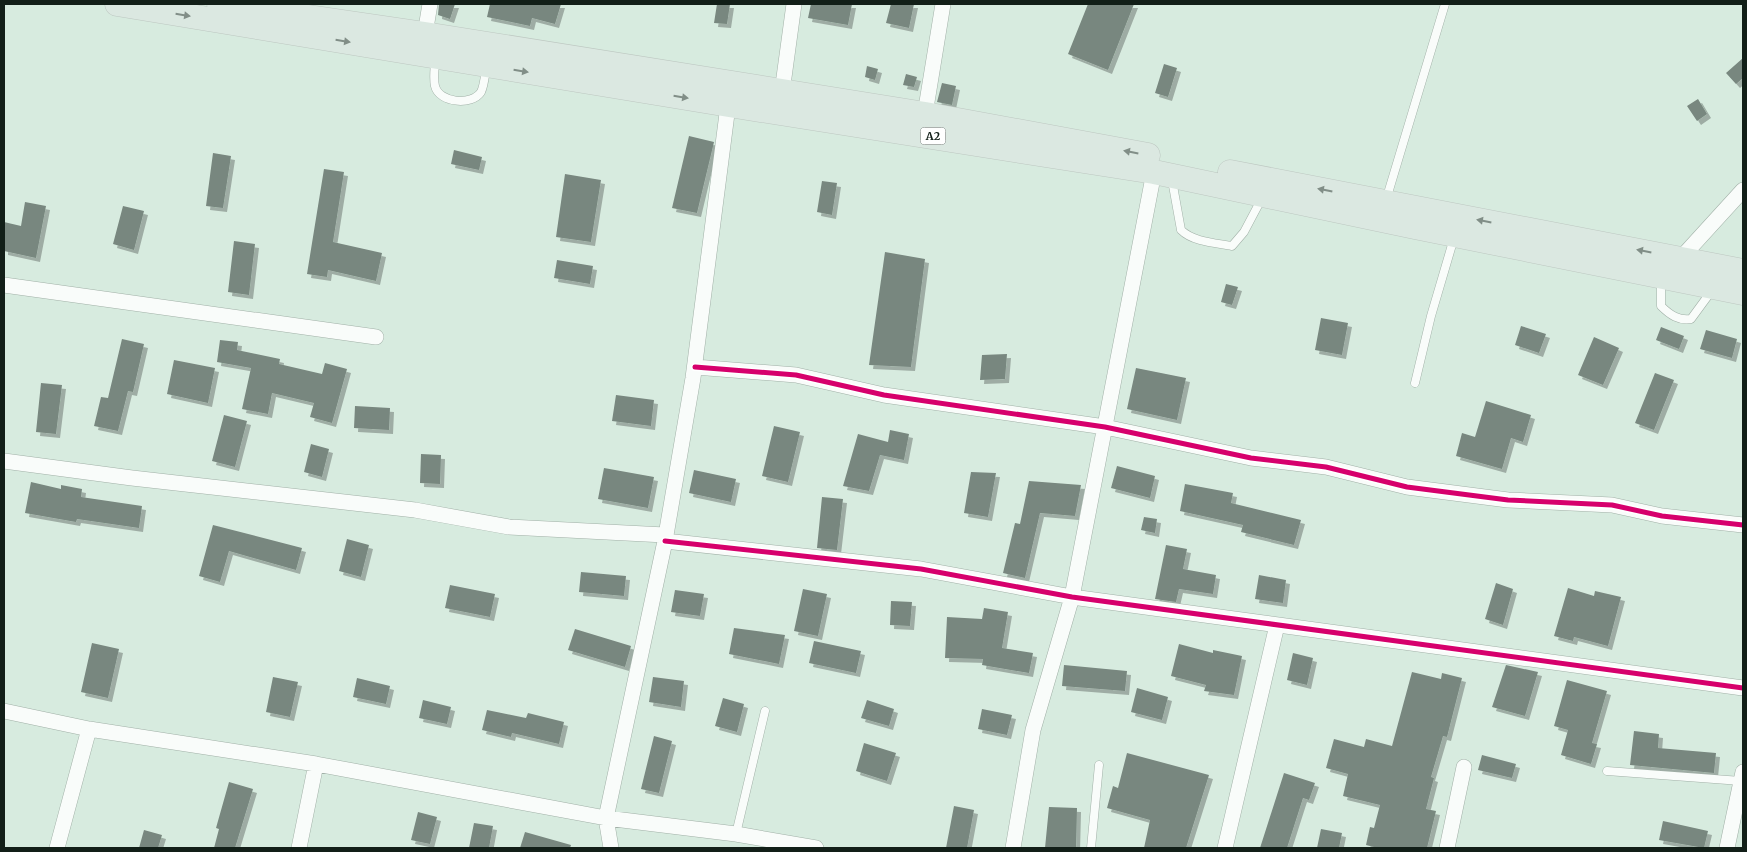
<svg xmlns="http://www.w3.org/2000/svg" width="1747" height="852" viewBox="0 0 1747 852" font-family="Merriweather,serif">
<defs>
<filter id="shadow"><feDropShadow dx="4" dy="4" stdDeviation="0" flood-color="#0004"/></filter>
</defs>
<rect width="100%" height="100%" fill="#d7ebdf"/>
<path fill="#78877f" filter="url(#shadow)" d="M439 4H455L450 19 438 15Z
M490 4H561L555 24 532 18 530 26 487 17Z
M717 4H730L727 24 714 23Z
M811 4H852L848 25 808 18Z
M891 4H914L909 28 886 23Z
M1088 4H1134L1108 70 1068 54Z
M1743 58V78L1736 84 1726 73Z
M1164 64 1177 68 1168 97 1155 93Z
M867 66 878 69 875 80 865 77Z
M906 74 917 77 914 87 903 85Z
M942 83 956 86 952 105 937 102Z
M1698 99 1707 114 1697 121 1687 106Z
M689 136 714 142 697 213 672 208Z
M454 150 482 157 479 170 451 164Z
M213 153 231 156 223 208 206 206Z
M324 169 344 172 333 242 382 253 376 281 328 270 327 277 307 274Z
M565 174 601 180 591 242 556 237Z
M822 181 837 183 832 215 817 212Z
M25 202 46 206 36 258 4 251V222L21 226Z
M123 206 144 211 134 250 113 244Z
M234 241 255 244 249 295 228 292Z
M885 252 925 259 911 367 869 365Z
M557 260 593 266 590 284 554 278Z
M1226 284 1238 287 1232 305 1221 302Z
M1321 318 1348 323 1342 355 1315 350Z
M1521 326 1546 334 1539 353 1515 345Z
M1661 327 1684 336 1679 349 1656 340Z
M1706 330 1737 339 1732 358 1700 349Z
M1594 337 1619 348 1603 385 1578 375Z
M122 339 144 344 133 392 128 391 118 431 94 426 101 397 108 398Z
M220 340 238 342 237 350 280 359 279 364 322 374 325 363 347 369 332 423 310 417 314 403 272 393 268 414 242 409 251 368 217 362Z
M1007 354 1005 379 980 380 982 355Z
M174 360 215 368 208 403 167 394Z
M1136 368 1186 378 1177 420 1127 409Z
M1655 373 1674 380 1654 430 1635 423Z
M41 383 62 385 56 434 36 432Z
M616 395 654 400 651 426 612 421Z
M1486 401 1531 415 1523 442 1511 438 1502 469 1456 456 1462 433 1475 437Z
M355 406 390 408 389 430 354 428Z
M224 415 247 421 235 467 212 461Z
M774 426 800 432 788 482 762 476Z
M890 430 909 434 904 460 880 455 869 491 843 486 858 434 888 442Z
M311 444 329 449 322 477 304 472Z
M421 454 441 455 440 484 420 483Z
M1117 466 1155 476 1150 498 1111 488Z
M604 468 654 477 648 508 598 499Z
M694 470 736 479 731 502 689 493Z
M971 472 996 473 988 517 964 513Z
M1029 481 1081 485 1075 516 1040 513 1025 578 1003 573 1015 523 1020 524Z
M31 482 61 489V485L82 489 81 497 142 506 139 528 77 519 76 522 25 513Z
M1185 484 1233 493 1231 503 1301 520 1294 545 1241 532 1243 525 1180 511Z
M822 497 843 499 837 550 817 548Z
M1144 517 1157 519 1155 533 1141 530Z
M213 525 302 548 296 570 229 551 220 582 199 576Z
M347 539 369 545 361 577 339 571Z
M1166 545 1187 549 1183 569 1216 575 1213 594 1179 589 1176 602 1155 599Z
M581 572 626 576 624 596 579 592Z
M1259 575 1286 580 1283 603 1255 599Z
M1496 583 1513 589 1503 625 1485 619Z
M450 585 495 594 490 617 445 608Z
M1568 588 1594 596 1595 591 1621 597 1608 646 1574 637 1573 641 1554 636Z
M803 589 827 594 818 636 794 631Z
M675 590 704 594 700 616 671 612Z
M891 601 912 602 910 626 890 625Z
M984 608 1008 612 1002 648 1033 653 1029 673 982 665 983 659 945 658 947 617 982 619Z
M734 628 785 635 779 664 729 654Z
M575 629 631 646 625 667 568 650Z
M814 641 861 651 856 673 809 663Z
M92 643 119 649 108 698 81 692Z
M1179 644 1213 653V650L1242 656 1234 695 1204 691 1206 685 1171 676Z
M1293 653 1313 658 1307 685 1287 680Z
M1064 665 1127 671 1125 691 1062 686Z
M1506 665 1538 672 1525 716 1492 707Z
M1412 672 1441 679 1442 673 1462 678 1447 737 1443 736 1431 777 1434 778 1426 809 1436 811 1427 848H1378L1366 845 1370 827 1374 828 1380 805 1343 796 1348 774 1326 768 1334 739 1364 747 1366 739 1392 746Z
M273 677 298 682 290 717 266 712Z
M653 677 684 681 681 707 649 702Z
M357 678 390 686 386 704 353 697Z
M1567 680 1607 691 1592 743 1597 744 1591 764 1561 755 1568 730 1554 726Z
M1137 688 1168 697 1162 720 1131 712Z
M723 698 744 704 737 732 715 726Z
M423 700 451 707 447 724 419 718Z
M867 700 894 709 889 726 861 718Z
M982 709 1012 715 1007 735 978 729Z
M487 710 526 718 528 713 564 722 559 744 512 733 511 737 482 730Z
M1634 731 1659 734 1658 748 1716 753 1714 773 1630 765Z
M654 736 672 741 659 793 641 789Z
M864 743 896 753 887 781 856 771Z
M1127 753 1209 775 1186 848H1144L1150 820 1107 808 1113 786 1118 788Z
M1482 755 1516 764 1512 778 1478 770Z
M1284 773 1315 783 1309 800 1303 798 1287 848H1260Z
M229 782 253 789 235 848H214L219 829 216 828Z
M954 806 974 810 967 848H946Z
M1049 807 1077 808 1076 848H1045Z
M418 812 437 817 430 844 411 840Z
M1663 821 1708 831 1704 848 1659 840Z
M474 823 493 826 489 848H469Z
M1321 829 1342 833 1339 848H1317Z
M144 830 162 835 158 848H139Z
M525 832 571 845 570 848H520Z"/>
<g fill="none" stroke-linecap="round" stroke-linejoin="round">
<defs>
<path id="service" d="M435 59C435 67 433 78 435 86 439 103 472 106 481 92 484 86 485 75 486 69
M1172 180 1181 230C1193 242 1216 243 1232 246L1244 232 1262 198
M1386 200 1445 4
M1661 278V306C1670 315 1679 321 1691 319L1713 289
M1415 383 1431 316 1454 238
M1607 771 1741 781
M736 834 765 711
M1091 848 1099 765"/>
<path id="minor" d="M425 34 430 4
M782 92 794 4
M925 114 943 4
M1681 258 1743 190
M4 285 376 337
M695 367 796 375 884 395 1105 427 1251 458 1326 467 1407 487 1508 500 1612 505 1662 516 1743 525
M4 461 132 478 415 510 509 527 665 535
M665 541 921 569 1072 597 1743 688
M4 711 89 729 316 764 606 818 736 834 816 848
M57 848 89 729
M299 848 316 764
M611 848 606 818 665 541 693 378 729 98
M1013 848 1033 730 1072 597 1154 172
M1225 848 1277 625
M1447 848 1464 767
M1727 848 1743 772"/>
<path id="trunk" d="M117 4 729 105 1154 172 1415 227 1743 293
M219 4 425 34 925 114 1148 155
M1230 172 1743 271"/>
</defs>
<use href="#service" stroke="#a1b0a7" stroke-width="9"/>
<use href="#minor" stroke="#a1b0a7" stroke-width="16"/>
<use href="#trunk" stroke="#bdc7c1" stroke-width="25"/>
<use href="#service" stroke="#f9fcfa" stroke-width="8"/>
<use href="#minor" stroke="#f9fcfa" stroke-width="15"/>
<use href="#trunk" stroke="#dbe8e1" stroke-width="24"/>
<defs>
<path id="cycleway" d="M695 367 796 375 884 395 1105 427 1251 458 1326 467 1407 487 1508 500 1612 505 1662 516 1743 525
M665 541 921 569 1072 597 1743 688"/>
</defs>
<use href="#cycleway" stroke="#fff" stroke-width="8"/>
<use href="#cycleway" stroke="#d6006c" stroke-width="5"/>
</g>
<defs><path id="oneway-solid" d="M-6-.8H1V-3.2L6.5 0L1 3.2V.8H-6Z" transform="scale(1.25)"/></defs>
<g fill="#818e87">
<use href="#oneway-solid" transform="translate(183 15) rotate(9)"/>
<use href="#oneway-solid" transform="translate(343 41) rotate(9)"/>
<use href="#oneway-solid" transform="translate(521 71) rotate(9)"/>
<use href="#oneway-solid" transform="translate(681 97) rotate(9)"/>
<use href="#oneway-solid" transform="translate(1131 152) rotate(-169)"/>
<use href="#oneway-solid" transform="translate(1325 190) rotate(-169)"/>
<use href="#oneway-solid" transform="translate(1484 221) rotate(-169)"/>
<use href="#oneway-solid" transform="translate(1644 251) rotate(-169)"/>
</g>
<g text-anchor="middle" stroke-width="5" stroke-linejoin="round" paint-order="stroke">
<rect fill="#fff" stroke="#59625d" stroke-width="1" x="920.5" y="127.5" width="25" height="17" rx="4"/>
<g font-size="11" font-weight="bold" fill="#121f18">
<text x="933" y="140">A2</text>
</g>
</g>
<rect width="1747" height="852" fill="none" stroke="#121f18" stroke-width="10"/>
</svg>
